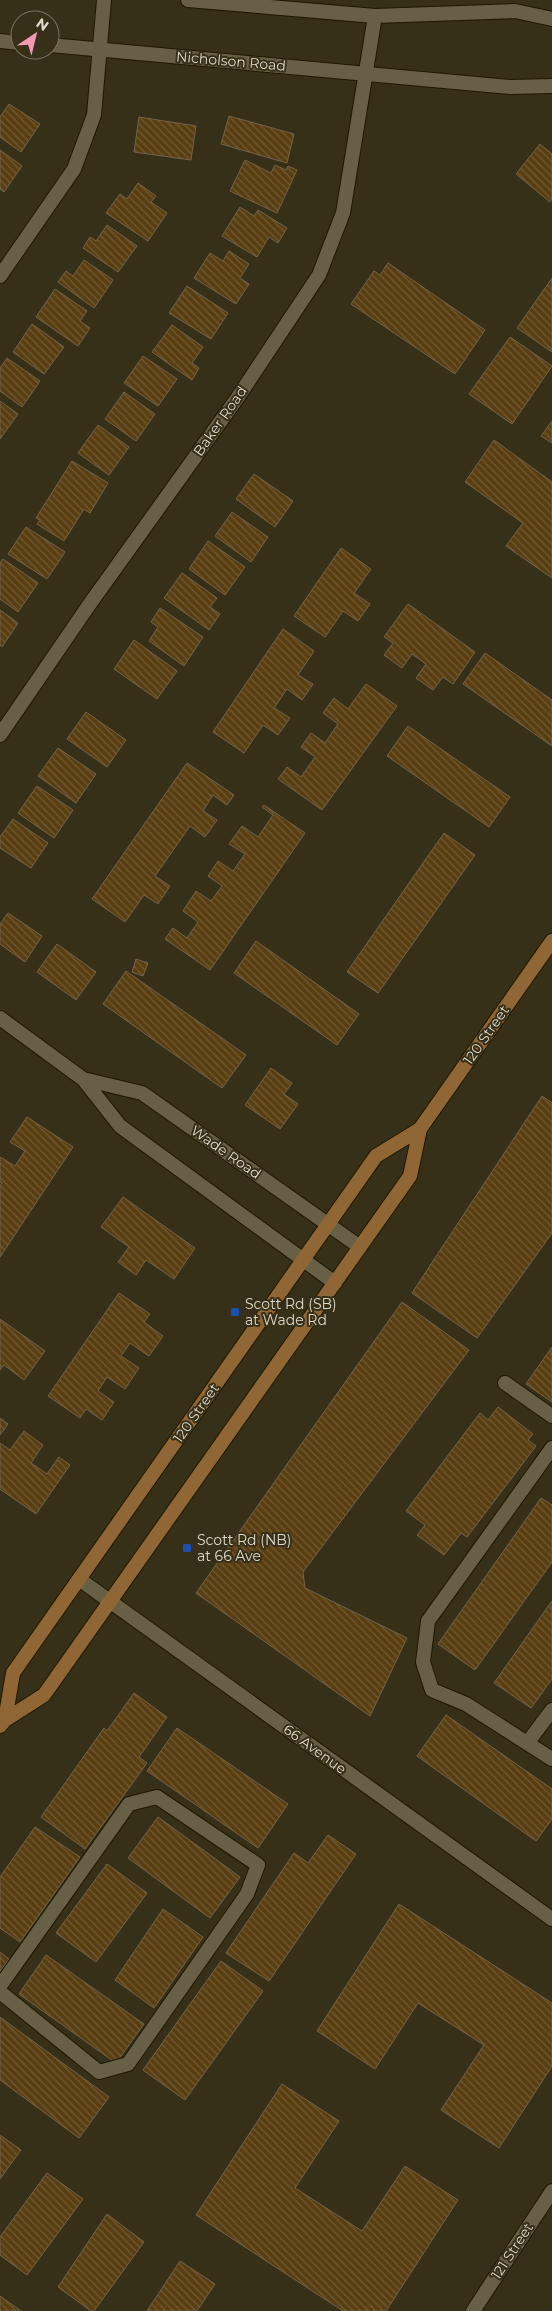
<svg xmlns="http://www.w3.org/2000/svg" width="552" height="2311" viewBox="0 0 552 2311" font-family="Montserrat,sans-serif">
<defs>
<pattern id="building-back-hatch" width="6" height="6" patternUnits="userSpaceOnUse" patternTransform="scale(1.25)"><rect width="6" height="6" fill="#593e11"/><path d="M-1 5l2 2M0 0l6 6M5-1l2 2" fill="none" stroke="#705932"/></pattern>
</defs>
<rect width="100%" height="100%" fill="#373018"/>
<path fill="url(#building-back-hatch)" stroke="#73634c" d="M9 104 40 124 21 152 0 137V117Z
M229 116 294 134 287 163 221 144Z
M139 117 196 126 191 160 134 152Z
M540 144 552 154V199L550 202 516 174Z
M0 150 22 166 4 192 0 189Z
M245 160 271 173 275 165 286 170 288 166 297 170 277 213 230 191Z
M138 183 156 196 151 202 167 213 148 241 106 213 120 194 127 199Z
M240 207 254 216 258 210 287 228 278 243 269 237 257 257 222 236Z
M107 225 137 246 118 272 83 248 90 237 96 241Z
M229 251 249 264 240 278 249 284 236 304 194 278 210 253 223 261Z
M84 260 113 280 94 308 58 282 66 271 73 276Z
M388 263 485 330 455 374 351 304 374 271 380 275Z
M552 278V352L517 328Z
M187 286 228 313 211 339 169 313Z
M55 289 87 311 80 321 90 328 78 346 36 317Z
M32 324 64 347 44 374 13 352Z
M172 325 203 347 192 363 199 368 192 380 152 352Z
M510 337 552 366 512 424 469 394Z
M143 356 177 379 158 406 124 383Z
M7 358 40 381 22 407 0 391V368Z
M124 392 155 414 136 441 105 419Z
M0 401 18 414 0 439Z
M552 421V443L541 436Z
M98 425 129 447 109 475 78 453Z
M494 440 552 482V578L506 546 523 523 465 482Z
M72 461 108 483 90 513 84 509 64 541 37 524 40 520 36 518Z
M254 474 293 501 275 527 236 499Z
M232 512 268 537 251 562 215 536Z
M26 527 65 552 47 579 8 554Z
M208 541 245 567 225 595 189 569Z
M341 548 371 569 354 593 370 604 358 621 343 611 325 637 294 616Z
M3 559 38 583 18 612 0 599V563Z
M182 573 217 598 210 607 220 614 209 630 164 598Z
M408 604 475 652 453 684 443 677 433 690 416 678 426 664 412 654 402 668 384 655 393 643 384 637Z
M160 608 203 637 184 666 149 641 158 627 151 622Z
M0 610 18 623 2 647 0 645Z
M283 629 314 651 298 675 313 684 302 700 287 689 274 708 290 718 278 735 263 725 244 753 213 732Z
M134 640 177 671 157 699 114 669Z
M485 653 552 700V746L463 684Z
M366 684 397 706 322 810 278 779 287 767 301 777 315 757 301 747 311 733 325 743 338 724 323 713 334 698 348 709Z
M86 712 126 740 107 767 67 739Z
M408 726 510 797 489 827 387 756Z
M58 748 96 774 76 803 38 776Z
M187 763 234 795 227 805 213 795 203 811 217 820 205 837 190 826 155 876 170 886 158 904 144 895 125 922 92 899Z
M37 786 73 810 54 838 18 813Z
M264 805 305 833 210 970 165 939 173 928 187 938 198 922 183 911 196 891 211 901 222 886 208 876 218 861 233 871 245 854 229 844 242 826 258 837 273 815 262 807Z
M13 819 48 843 31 868 0 848V837Z
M444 833 475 855 378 993 347 972Z
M8 913 42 936 25 962 0 944V924Z
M256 941 359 1014 337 1045 234 973Z
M57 944 96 972 76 1000 37 972Z
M136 959 148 963 143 976 132 972Z
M126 971 246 1055 222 1088 103 1004Z
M271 1068 292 1083 284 1094 298 1104 280 1129 245 1105Z
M542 1096 552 1103V1233L477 1338 412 1293Z
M27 1117 73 1147 0 1257V1186L2 1183 0 1182V1157L15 1166 25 1151 10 1142Z
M123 1197 195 1248 174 1279 146 1260 136 1275 118 1262 129 1247 101 1227Z
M119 1293 150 1314 144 1322 163 1336 149 1356 130 1343 121 1356 139 1368 125 1389 107 1377 98 1391 114 1402 102 1420 86 1409 80 1418 48 1396Z
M402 1302 469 1350 303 1572 305 1588 407 1638 370 1716 196 1593Z
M0 1319 45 1351 24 1380 4 1365 0 1370Z
M552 1347V1402L526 1384Z
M498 1407 533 1434 528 1440 536 1446 467 1537 461 1533 444 1555 417 1535 425 1525 406 1511 480 1413 488 1420Z
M0 1418 8 1424 0 1435Z
M24 1431 43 1445 31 1463 47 1474 59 1457 70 1465 36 1514 0 1489V1443L10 1450Z
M541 1498 552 1505V1562L475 1670 438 1644Z
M552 1601V1679L531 1708 494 1683Z
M134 1693 167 1717 139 1757 147 1763 85 1849 41 1817 104 1728 107 1731Z
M446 1715 552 1789V1819L536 1841 417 1756Z
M177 1728 288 1804 258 1848 147 1771Z
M158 1817 240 1877 210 1918 128 1858Z
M35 1827 80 1857 20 1942 0 1928V1877Z
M328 1835 356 1854 269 1981 226 1953 294 1853 308 1863Z
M107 1864 147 1893 96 1962 56 1933Z
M399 1904 552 2003V2066L499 2148 441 2110 484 2045 418 2003 375 2069 317 2031Z
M163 1909 203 1937 154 2008 115 1980Z
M0 1952 9 1959 0 1972Z
M46 1955 144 2024 116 2063 19 1994Z
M221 1961 263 1991 185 2100 143 2070Z
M0 2017 109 2097 79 2138 0 2080Z
M282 2084 339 2121 295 2188 362 2231 405 2166 458 2200 386 2311H343L196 2215Z
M0 2135 21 2150 0 2179Z
M47 2173 83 2199 27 2275 0 2255V2237Z
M107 2214 144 2242 94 2311H91L58 2287Z
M180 2261 215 2284 197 2311H147Z
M0 2296 21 2311H0Z"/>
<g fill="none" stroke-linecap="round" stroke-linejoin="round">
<defs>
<path id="minor" d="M188 0 375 16 515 11 552 19
M0 276 74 169 94 115 104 0
M0 735 89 605 238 397 319 275 343 213 375 16
M505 1383 552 1416
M552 1448 428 1621 423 1662 432 1690 466 1704 552 1759
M79 1579 552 1919
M528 1742 552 1710
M0 1986 129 1804 157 1797 258 1865 247 1894 128 2064 99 2072 0 1992"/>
<path id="tertiary" d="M0 41 20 43
M50 45 510 87 552 86
M0 1018 83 1079 120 1126 335 1283
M83 1079 142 1093 360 1247
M473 2311 552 2191"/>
<path id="secondary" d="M5 1720 13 1673 376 1156 420 1129
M0 1726 5 1720 44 1695 410 1176 420 1129 552 941"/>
</defs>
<use href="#minor" stroke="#1f1802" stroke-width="16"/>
<use href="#tertiary" stroke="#1f1802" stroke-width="16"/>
<use href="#secondary" stroke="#1f1802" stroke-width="16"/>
<use href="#minor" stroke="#676046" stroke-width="14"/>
<use href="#tertiary" stroke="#676046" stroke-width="14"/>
<use href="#secondary" stroke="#906635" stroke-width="14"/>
</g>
<g fill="#1a4fb4" stroke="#373018" stroke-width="2">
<rect x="230" y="1307" width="10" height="10" rx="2.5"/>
<rect x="182" y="1543" width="10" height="10" rx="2.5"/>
</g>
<g text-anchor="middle" stroke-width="4" stroke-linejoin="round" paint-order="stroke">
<g font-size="14" fill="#dedacb" stroke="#373018">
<text transform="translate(231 61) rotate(5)" y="5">Nicholson Road</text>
<text transform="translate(220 421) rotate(-55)" y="5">Baker Road</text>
<text transform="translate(486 1035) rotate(-55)" y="5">120 Street</text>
<text transform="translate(226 1152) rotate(35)" y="5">Wade Road</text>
<text transform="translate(196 1413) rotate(-55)" y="5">120 Street</text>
<text transform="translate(315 1749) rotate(36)" y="5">66 Avenue</text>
<text transform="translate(512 2251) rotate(-57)" y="5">121 Street</text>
</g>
<g font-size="14" fill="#dedacb" stroke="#373018" text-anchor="start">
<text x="245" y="1309">Scott Rd (SB)<tspan x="245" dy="16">at Wade Rd</tspan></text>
<text x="197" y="1545">Scott Rd (NB)<tspan x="197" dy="16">at 66 Ave</tspan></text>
</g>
</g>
<g transform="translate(35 35) rotate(35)"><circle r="24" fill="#373018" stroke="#7a7460"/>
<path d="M0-4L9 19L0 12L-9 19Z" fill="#f09ab4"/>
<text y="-8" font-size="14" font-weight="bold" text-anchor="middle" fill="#dedacb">N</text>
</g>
</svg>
